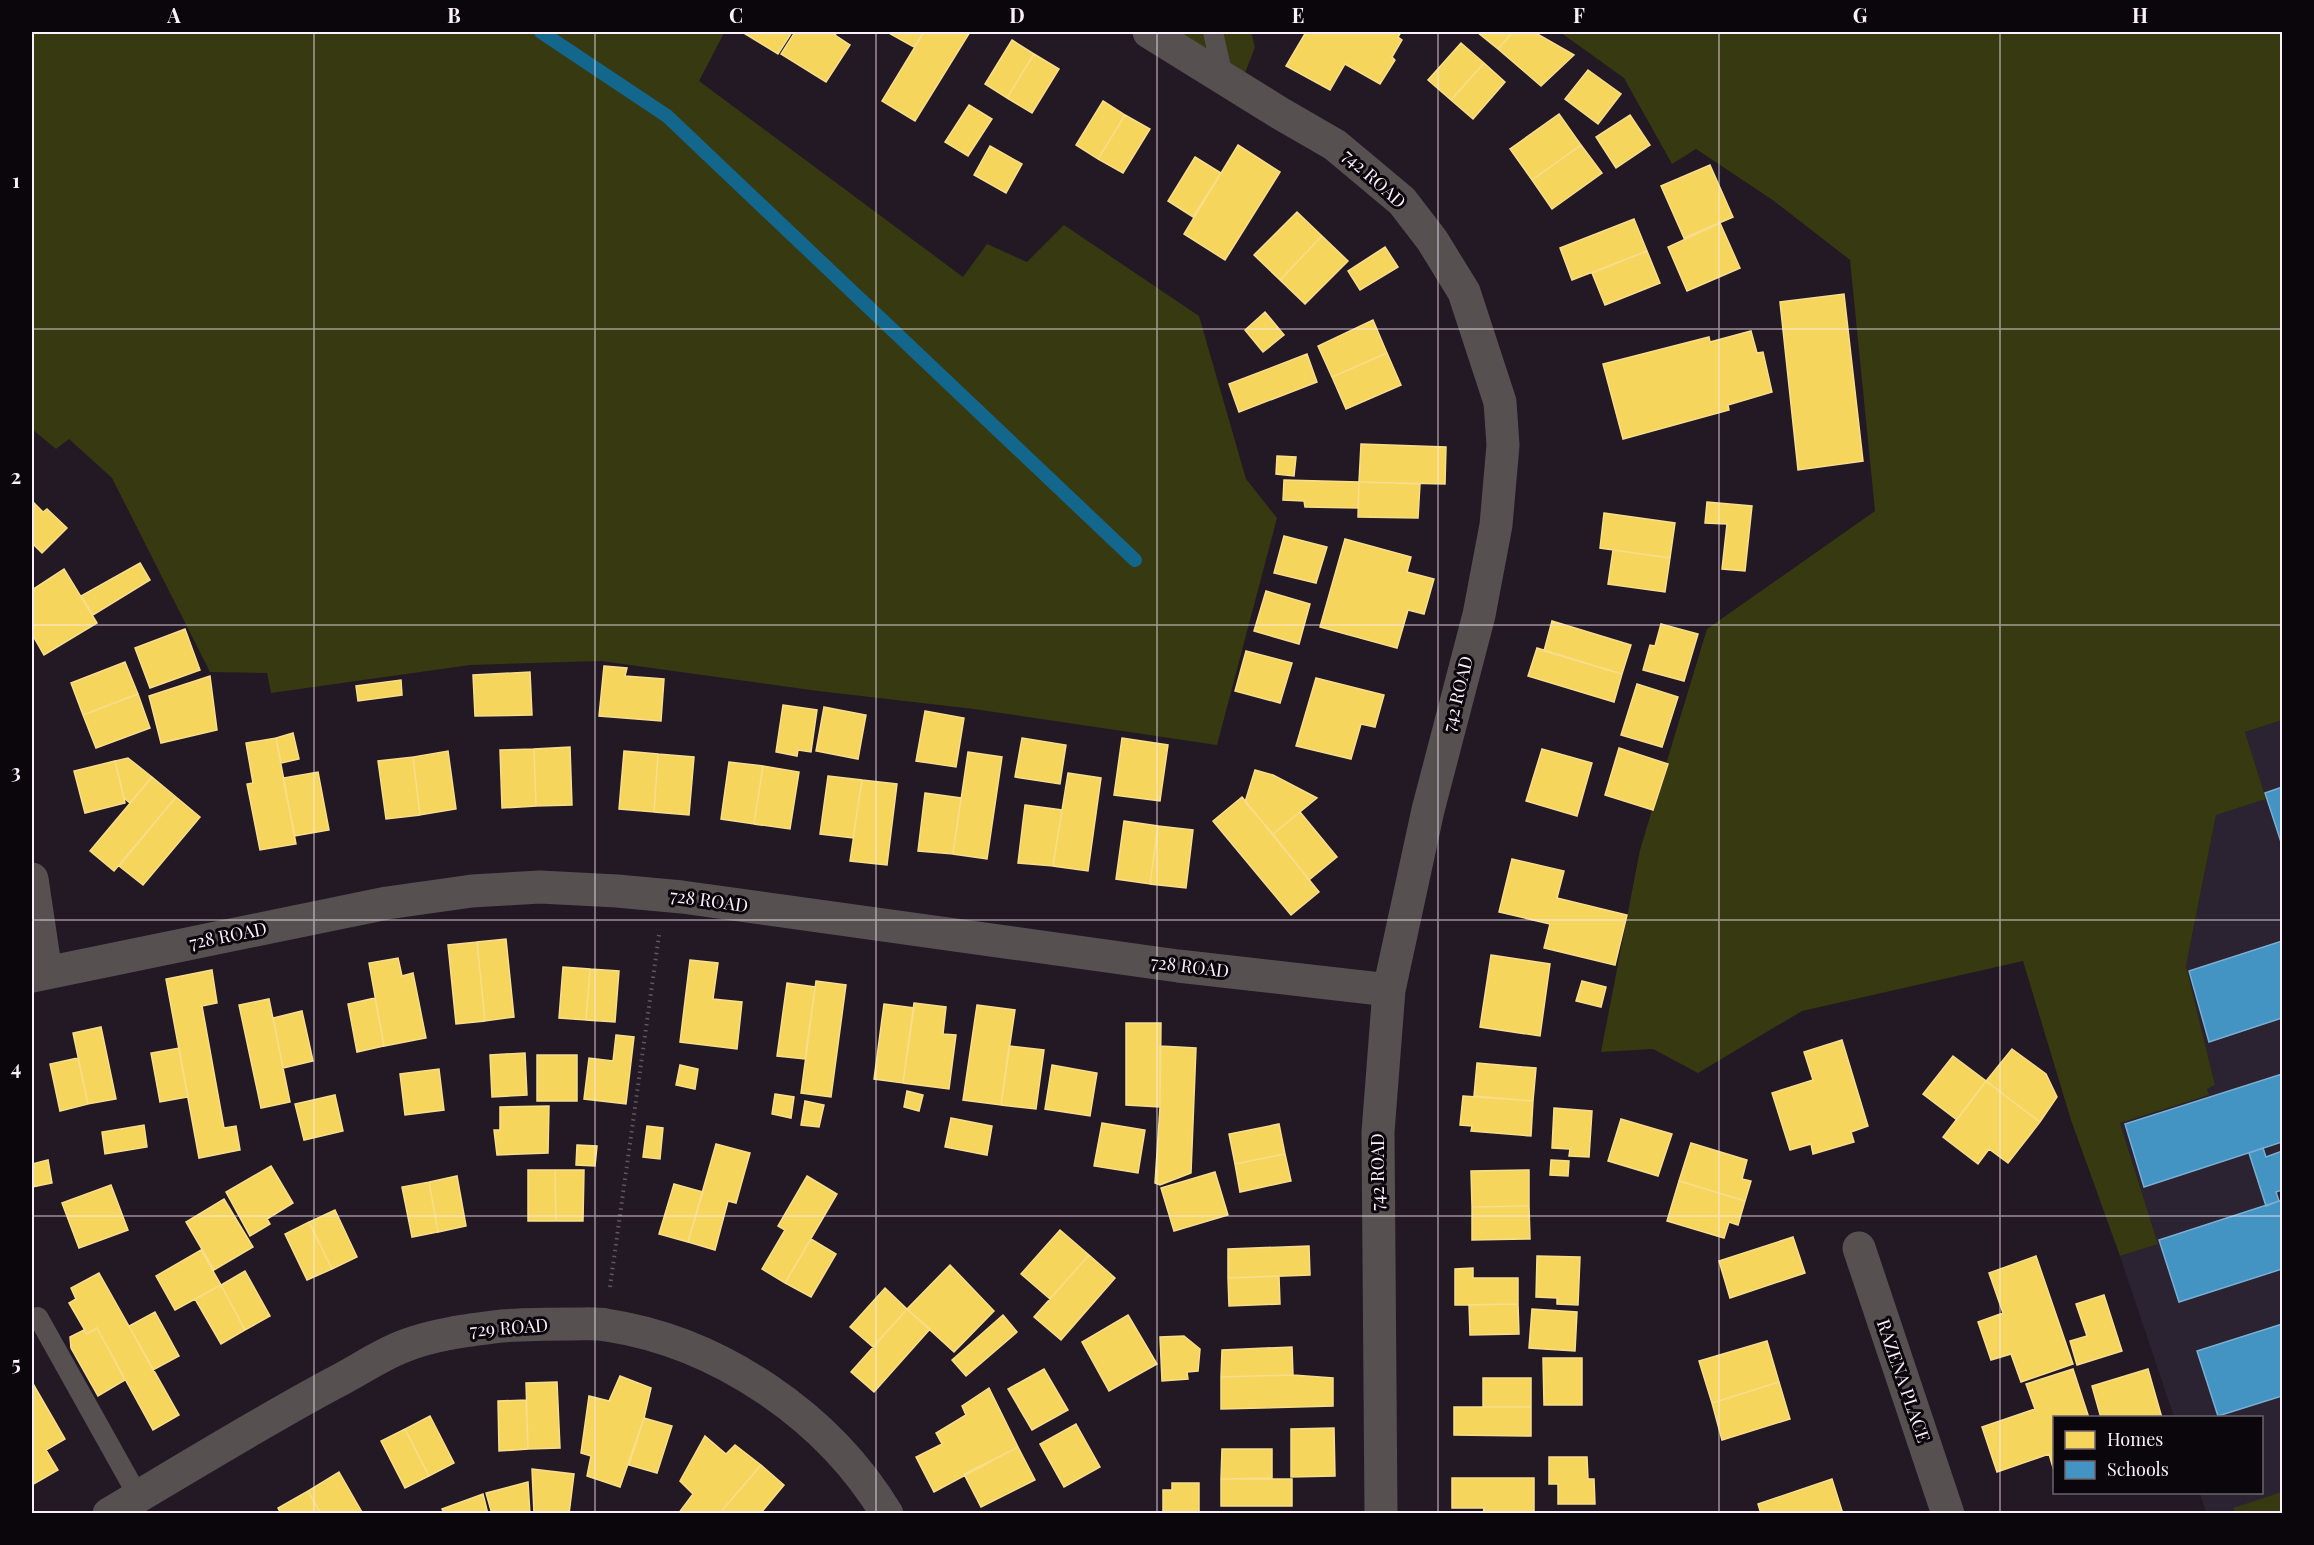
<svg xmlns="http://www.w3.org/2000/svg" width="2314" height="1545" viewBox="0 0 2314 1545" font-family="'Playfair Display',serif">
<rect width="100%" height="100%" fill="#221924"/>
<path fill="#2b2331" d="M2282 720V1513H2206L2200 1493 2262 1492V1418L2174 1417 2120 1256 2158 1244 2120 1123 2209 1095 2207 1089 2215 1085 2186 966 2216 815 2266 799 2245 732Z"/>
<path fill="#373910" d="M32 32H722L724 33 699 81 963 277 987 244 1027 262 1064 225 1199 316 1246 479 1277 518 1217 745 974 709 818 691 601 661 470 665 271 693 267 673 210 672 112 478 69 439 56 449 32 429Z
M1152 32H1251L1255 47 1240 86Z
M1560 32H2282V720L2245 732 2266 799 2216 815 2186 966 2215 1085 2207 1089 2209 1095 2120 1123 2158 1244 2120 1256 2071 1120 2023 961 1802 1011 1698 1073 1653 1049 1601 1052 1640 850 1707 629 1875 511 1850 260 1774 201 1696 149 1672 164 1624 78Z
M2282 1492V1513H2235L2233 1508Z"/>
<path fill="#f6d55c" stroke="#f8dd8c" stroke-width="1.5" d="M742 32H792L778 54Z
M795 32H837L835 35 850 45 826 82 781 54Z
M887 32H924L914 47Z
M924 32H970L915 121 882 101Z
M1306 32H1401L1398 37 1402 40 1392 57 1395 60 1380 84 1345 64 1330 90 1286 66Z
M1477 32H1513L1498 49Z
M1513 32H1534L1574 55 1541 86 1498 49Z
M1012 40 1034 54 1007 98 985 84Z
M1461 43 1484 63 1451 100 1428 80Z
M1034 54 1059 69 1032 113 1007 98Z
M1484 63 1505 82 1473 119 1451 100Z
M1588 70 1621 94 1598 124 1565 99Z
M1103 101 1125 115 1098 159 1076 145Z
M969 105 992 119 968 156 945 142Z
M1559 114 1581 145 1532 180 1510 149Z
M1125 115 1150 129 1123 173 1098 159Z
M1630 115 1650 145 1616 168 1596 137Z
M1238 145 1280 172 1225 260 1184 234Z
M1581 145 1602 173 1552 209 1532 180Z
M990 146 1022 164 1006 193 974 175Z
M1195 157 1221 173 1193 217 1168 201Z
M1710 165 1733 217 1684 238 1661 186Z
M1297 212 1322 236 1280 280 1254 255Z
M1634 219 1647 251 1572 280 1560 248Z
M1720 223 1740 268 1687 291 1668 247Z
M1322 236 1348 261 1305 304 1280 280Z
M1385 247 1398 267 1360 290 1348 271Z
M1647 251 1660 283 1605 305 1592 273Z
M1844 294 1863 461 1798 470 1780 302Z
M1265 312 1284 335 1263 352 1245 330Z
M1373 320 1387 353 1332 377 1318 346Z
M1751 331 1757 353 1763 352 1772 392 1728 405 1729 410 1623 439 1603 364 1709 337 1710 342Z
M1387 353 1401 385 1346 409 1332 377Z
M1307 354 1317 382 1239 412 1229 384Z
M1361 444 1446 447 1445 484 1359 482Z
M1277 456 1296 457 1294 476 1276 474Z
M1284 480 1359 482 1358 508 1305 507 1304 501 1283 500Z
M1359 482 1420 484 1418 518 1358 517Z
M32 501 43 512 47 509 67 528 42 553 32 543Z
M1707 502 1752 506 1745 571 1722 569 1727 524 1705 523Z
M1604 513 1675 523 1670 558 1600 548Z
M1284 536 1327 547 1316 583 1274 573Z
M1345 539 1411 557 1407 572 1434 579 1424 614 1408 610 1397 648 1320 627Z
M1613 550 1670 558 1665 592 1608 584Z
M140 563 150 580 93 615 81 596Z
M64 569 97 623 44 655 32 634V590Z
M1266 591 1310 604 1299 644 1254 631Z
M1552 621 1631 645 1622 674 1544 651Z
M1661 624 1698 634 1684 681 1643 670 1650 645 1655 646Z
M185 629 200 670 150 688 135 648Z
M1537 648 1622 674 1614 702 1528 676Z
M1246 651 1292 663 1280 703 1235 691Z
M125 662 138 694 83 715 71 683Z
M604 666 627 668 625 676 664 679 661 721 599 716Z
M530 672 532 715 475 716 473 675Z
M210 676 217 730 161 743 149 696Z
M1316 678 1384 695 1375 727 1361 724 1351 759 1296 746Z
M401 680 402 695 358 701 356 686Z
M1637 684 1678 697 1662 747 1621 735Z
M138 694 150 728 96 748 83 715Z
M783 705 817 710 811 752 798 750 797 756 776 752Z
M824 707 866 715 858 759 816 751Z
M925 711 964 718 956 767 916 761Z
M293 733 299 759 281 763 276 738Z
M276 738 296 844 260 850 247 784 253 783 246 743Z
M1022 738 1066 745 1060 784 1015 777Z
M1122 738 1168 745 1160 801 1114 795Z
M570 747 572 805 536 806 534 749Z
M1619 748 1668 764 1653 810 1605 795Z
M534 749 536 806 502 808 500 750Z
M1542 749 1592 763 1577 816 1526 801Z
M448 751 456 809 420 815 413 757Z
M624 751 658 754 654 812 619 809Z
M968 752 1002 757 987 859 953 854Z
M658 754 694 757 689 815 654 812Z
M413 757 420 815 386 819 378 761Z
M128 758 152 777 130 803 124 798 115 761Z
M115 761 125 803 85 813 74 771Z
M729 762 763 766 754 824 721 819Z
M763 766 799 772 790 829 754 824Z
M1255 770 1273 775 1317 798 1273 834 1245 802Z
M318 772 329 830 295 836 283 778Z
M1068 773 1101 778 1088 871 1053 866Z
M828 776 862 780 853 838 820 834Z
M152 777 176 797 114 871 90 851Z
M862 780 897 784 887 865 850 861Z
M925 793 961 798 953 854 918 851Z
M176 797 200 817 143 885 119 866Z
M1242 797 1319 892 1291 915 1213 821Z
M1025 805 1062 810 1053 866 1018 863Z
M1300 812 1337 857 1309 880 1273 834Z
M1124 821 1158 826 1150 884 1116 879Z
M1158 826 1193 830 1186 888 1150 884Z
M1512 859 1564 871 1557 898 1627 915 1615 965 1544 948 1550 924 1499 912Z
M506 939 514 1017 485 1021 477 942Z
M477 942 485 1021 456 1024 448 945Z
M1491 955 1550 964 1540 1036 1480 1027Z
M398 958 402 976 413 973 426 1038 384 1046 369 963Z
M690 960 718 963 713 999 742 1002 737 1049 680 1042Z
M563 967 590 969 586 1020 559 1018Z
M590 969 619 971 615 1022 586 1020Z
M212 970 217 1003 202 1006 224 1128 236 1126 240 1150 199 1158 166 979Z
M816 981 846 985 831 1097 801 1093Z
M1582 981 1606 987 1601 1007 1576 1001Z
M787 983 815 987 805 1059 777 1056Z
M375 998 384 1046 357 1052 348 1004Z
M269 999 290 1102 261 1108 239 1005Z
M914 1003 946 1007 943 1034 956 1035 949 1089 903 1083Z
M884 1004 914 1008 903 1083 874 1079Z
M977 1005 1015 1010 1001 1105 963 1100Z
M302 1011 313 1061 283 1068 273 1018Z
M1126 1023H1161L1160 1107 1126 1105Z
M101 1027 116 1099 88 1104 73 1033Z
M616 1035 634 1037 626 1104 584 1099 589 1058 613 1061Z
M1842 1040 1868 1126 1851 1132 1854 1142 1813 1154 1811 1144 1790 1150 1772 1093 1813 1080 1804 1052Z
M1009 1046 1044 1050 1036 1109 1001 1105Z
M1160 1046 1196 1048 1191 1173 1160 1185 1155 1183 1160 1107Z
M179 1048 188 1097 160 1102 151 1053Z
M2012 1049 2046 1074 2057 1097 2040 1122 1986 1081Z
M525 1053 527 1095 492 1097 490 1055Z
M537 1055H577V1101H537Z
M1953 1056 1986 1081 1957 1120 1923 1094Z
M78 1058 88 1104 60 1111 50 1064Z
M1477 1063 1536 1068 1533 1101 1474 1096Z
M680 1065 698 1069 695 1089 676 1085Z
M1052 1065 1097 1073 1090 1116 1045 1109Z
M439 1069 444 1110 405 1115 400 1074Z
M1986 1081 2040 1122 2008 1163 1989 1149 1978 1164 1943 1137Z
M907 1091 923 1095 919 1111 904 1107Z
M775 1094 794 1097 791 1118 772 1114Z
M335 1095 343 1131 304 1140 295 1104Z
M1463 1096 1533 1101 1531 1136 1471 1131 1472 1126 1460 1125Z
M805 1101 824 1105 819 1127 801 1125Z
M549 1106 548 1153 497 1155 494 1130H500V1107Z
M1554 1108 1592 1111 1589 1157 1569 1156 1570 1149 1552 1148Z
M951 1118 992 1126 987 1155 945 1147Z
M1621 1119 1672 1134 1658 1176 1608 1161Z
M1102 1123 1145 1130 1138 1173 1094 1166Z
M1279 1124 1285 1154 1235 1164 1229 1134Z
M144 1125 147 1147 105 1154 102 1132Z
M647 1126 663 1128 660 1159 643 1157Z
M1691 1143 1747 1160 1742 1179 1751 1181 1745 1201 1679 1181Z
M716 1144 750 1153 736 1203 728 1201 715 1250 688 1242Z
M577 1145 597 1146 595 1166 576 1165Z
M1285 1154 1291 1181 1240 1192 1235 1164Z
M48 1160 52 1183 32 1187V1164Z
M1551 1160 1569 1161 1568 1176 1550 1175Z
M271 1166 293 1203 267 1219 270 1224 250 1236 226 1192Z
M528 1170H555L556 1221H528Z
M555 1170H584L583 1221H556Z
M1529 1170V1206L1472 1207 1471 1171Z
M1215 1172 1228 1215 1174 1231 1161 1188Z
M457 1176 466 1226 438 1232 429 1182Z
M807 1176 837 1194 785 1283 762 1269 785 1230 778 1226Z
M1679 1181 1745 1201 1738 1225 1729 1222 1724 1238 1667 1221Z
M429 1182 438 1232 412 1237 402 1187Z
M674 1184 703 1192 688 1242 659 1234Z
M111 1185 128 1230 79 1248 62 1203Z
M224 1199 253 1247 214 1270 186 1222Z
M1529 1206 1530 1239 1472 1240V1207Z
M335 1210 357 1257 332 1269 309 1222Z
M309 1222 332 1269 307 1280 285 1234Z
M1060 1230 1089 1255 1050 1299 1021 1274Z
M1793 1237 1805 1273 1730 1298 1719 1261Z
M811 1239 836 1254 811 1297 785 1283Z
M1309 1246 1310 1275 1228 1278V1249Z
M201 1250 221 1285 175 1310 156 1276Z
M1089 1255 1115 1278 1061 1340 1034 1317Z
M1537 1256 1580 1257 1578 1305 1557 1304V1298L1536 1297Z
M2036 1256 2073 1364 2021 1382 2011 1354 1991 1360 1978 1322 2003 1313 1989 1273Z
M950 1265 994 1311 954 1352 907 1309Z
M1473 1268V1278H1518V1304L1455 1305V1269Z
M245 1271 270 1316 245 1330 221 1285Z
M99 1273 179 1415 153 1430 97 1328 87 1334 69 1303 76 1299 71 1288Z
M1279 1276 1280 1304 1229 1306 1228 1278Z
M221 1285 245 1330 221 1344 195 1299Z
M885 1288 907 1309 873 1347 850 1327Z
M2104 1295 2122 1351 2077 1365 2070 1341 2087 1336 2076 1304Z
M1518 1304 1519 1334 1470 1335 1469 1305Z
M907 1309 930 1329 874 1392 851 1372Z
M1532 1309 1577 1312 1575 1351 1529 1348Z
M155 1312 179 1356 153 1370 129 1326Z
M1003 1315 1017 1332 966 1376 952 1360Z
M1128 1315 1157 1364 1109 1391 1082 1342Z
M97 1328 125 1380 98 1396 71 1348 70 1337 84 1330 87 1334Z
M1184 1336 1200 1349 1198 1371 1187 1372 1188 1379 1162 1381 1160 1337Z
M1767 1341 1779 1382 1712 1403 1699 1361Z
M1292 1347 1293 1375 1221 1377 1222 1350Z
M1543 1358H1582V1405H1544Z
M1044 1369 1068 1410 1032 1430 1008 1389Z
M2073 1369 2089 1418H2054V1471L2049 1454 1997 1472 1982 1427 2035 1409 2026 1384Z
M2148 1369 2162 1418H2101L2092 1386Z
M1293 1375 1333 1378V1406L1221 1409V1377Z
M620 1376 651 1388 644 1418 620 1487 587 1476 591 1456 581 1453 589 1396 609 1401Z
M1483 1378H1531V1407H1483Z
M32 1382 65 1439 46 1450 58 1470 32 1485Z
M557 1382 560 1448 528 1449 526 1383Z
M1779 1382 1790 1419 1722 1440 1712 1403Z
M989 1388 1018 1447 934 1492 916 1457 942 1444 936 1433 966 1415 962 1406Z
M526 1400 528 1449 499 1451 498 1401Z
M1454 1407H1531V1436L1454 1435Z
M430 1416 454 1463 429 1476 405 1429Z
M644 1418 672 1426 657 1473 629 1465Z
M1076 1424 1100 1467 1064 1487 1040 1444Z
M1334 1428 1335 1476 1291 1477V1429Z
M405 1429 429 1476 405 1488 381 1441Z
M705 1436 726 1454 735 1445 761 1465 719 1514H678L693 1494 680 1481Z
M1018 1447 1035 1480 981 1507 964 1474Z
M1222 1449H1272V1478L1221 1479Z
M1549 1457H1587L1588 1479H1594L1595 1504H1558V1484H1549Z
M761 1465 784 1485 760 1514H719Z
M532 1469 574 1474 569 1514H534Z
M339 1472 363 1514H321L308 1491Z
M1452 1478H1534V1514H1483L1484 1508H1452Z
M1221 1479H1292V1506H1221Z
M1832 1479 1843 1514H1761L1758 1504Z
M528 1482 530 1514H492L486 1493Z
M1172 1483H1199V1514H1163V1490H1172Z
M308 1491 321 1514H281L278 1508Z
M483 1494 488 1514H444L442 1509Z"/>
<path fill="#4393c3" stroke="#7aafd4" stroke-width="1.5" d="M2282 787V845L2265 793Z
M2282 941V1018L2209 1042 2189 971Z
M2282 1074V1142L2144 1187 2125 1124Z
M2263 1148 2266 1157 2282 1151V1190L2276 1192 2279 1201 2266 1206 2249 1153Z
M2282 1200V1269L2179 1302 2159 1240Z
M2282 1324V1396L2218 1416 2197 1351Z"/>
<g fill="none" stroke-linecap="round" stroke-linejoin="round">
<path stroke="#13668c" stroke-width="14" d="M541 32 667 116 1135 560"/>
<path stroke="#5e585b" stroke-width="4" stroke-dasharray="1.5 4.5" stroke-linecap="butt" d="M610 1287 659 935"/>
<path stroke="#565051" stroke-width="20" d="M1213 32 1223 76
M38 1317 138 1496"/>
<path stroke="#565051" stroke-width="33" d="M1149 32 1278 112 1335 145 1402 201 1432 240 1464 292 1500 402 1503 445 1496 525 1479 615 1428 810 1389 990 1378 1132 1381 1514
M32 879 46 973
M32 976 387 903 472 891 540 887 617 891 682 897 1178 966 1389 990
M1859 1248 1948 1514
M109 1514C183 1470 256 1425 332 1384 356 1372 380 1355 404 1346 435 1334 469 1330 502 1326 526 1324 550 1324 574 1324 585 1324 596 1323 606 1325 719 1342 828 1416 887 1514"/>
</g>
<path fill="none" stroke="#fcf0fc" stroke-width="1.5" stroke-opacity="0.55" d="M314 32V1514M595 32V1514M876 32V1514M1157 32V1514M1438 32V1514M1719 32V1514M2000 32V1514M32 329H2282M32 625H2282M32 920H2282M32 1216H2282"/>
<g text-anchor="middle" stroke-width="6" stroke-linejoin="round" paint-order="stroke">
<g font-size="18" fill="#fcf0fc" stroke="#0b050c">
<text transform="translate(1374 179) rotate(42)" y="6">742 ROAD</text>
<text transform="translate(1458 694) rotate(-76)" y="6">742 ROAD</text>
<text transform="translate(709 901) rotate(8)" y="6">728 ROAD</text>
<text transform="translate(228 936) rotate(-11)" y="6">728 ROAD</text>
<text transform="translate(1190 967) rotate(7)" y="6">728 ROAD</text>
<text transform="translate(1378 1172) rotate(-90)" y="6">742 ROAD</text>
<text transform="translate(509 1328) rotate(-4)" y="6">729 ROAD</text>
<text transform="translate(1903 1381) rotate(71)" y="6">RAZENA PLACE</text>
</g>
</g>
<rect width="2314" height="1545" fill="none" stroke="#0b050c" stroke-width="66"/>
<rect x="2053" y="1416" width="210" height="78" fill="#0b050c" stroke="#6b636c" stroke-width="1.5"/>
<rect x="2065" y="1431" width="30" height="18" fill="#f6d55c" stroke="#6b636c" stroke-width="1.5"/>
<text x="2107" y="1446" font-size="18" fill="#fcf0fc">Homes</text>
<rect x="2065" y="1461" width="30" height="18" fill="#4393c3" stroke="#6b636c" stroke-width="1.5"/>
<text x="2107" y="1476" font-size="18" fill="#fcf0fc">Schools</text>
<rect x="33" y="33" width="2248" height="1479" fill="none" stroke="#fcf0fc" stroke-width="2"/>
<g font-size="20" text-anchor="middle" font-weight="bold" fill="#fcf0fc">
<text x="174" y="23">A</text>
<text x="454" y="23">B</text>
<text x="736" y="23">C</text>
<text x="1017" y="23">D</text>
<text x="1298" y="23">E</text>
<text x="1579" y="23">F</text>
<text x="1860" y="23">G</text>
<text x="2140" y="23">H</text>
<text x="16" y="188">1</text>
<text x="16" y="484">2</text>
<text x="16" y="779">3</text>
<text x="16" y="1075">4</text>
<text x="16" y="1371">5</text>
</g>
</svg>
